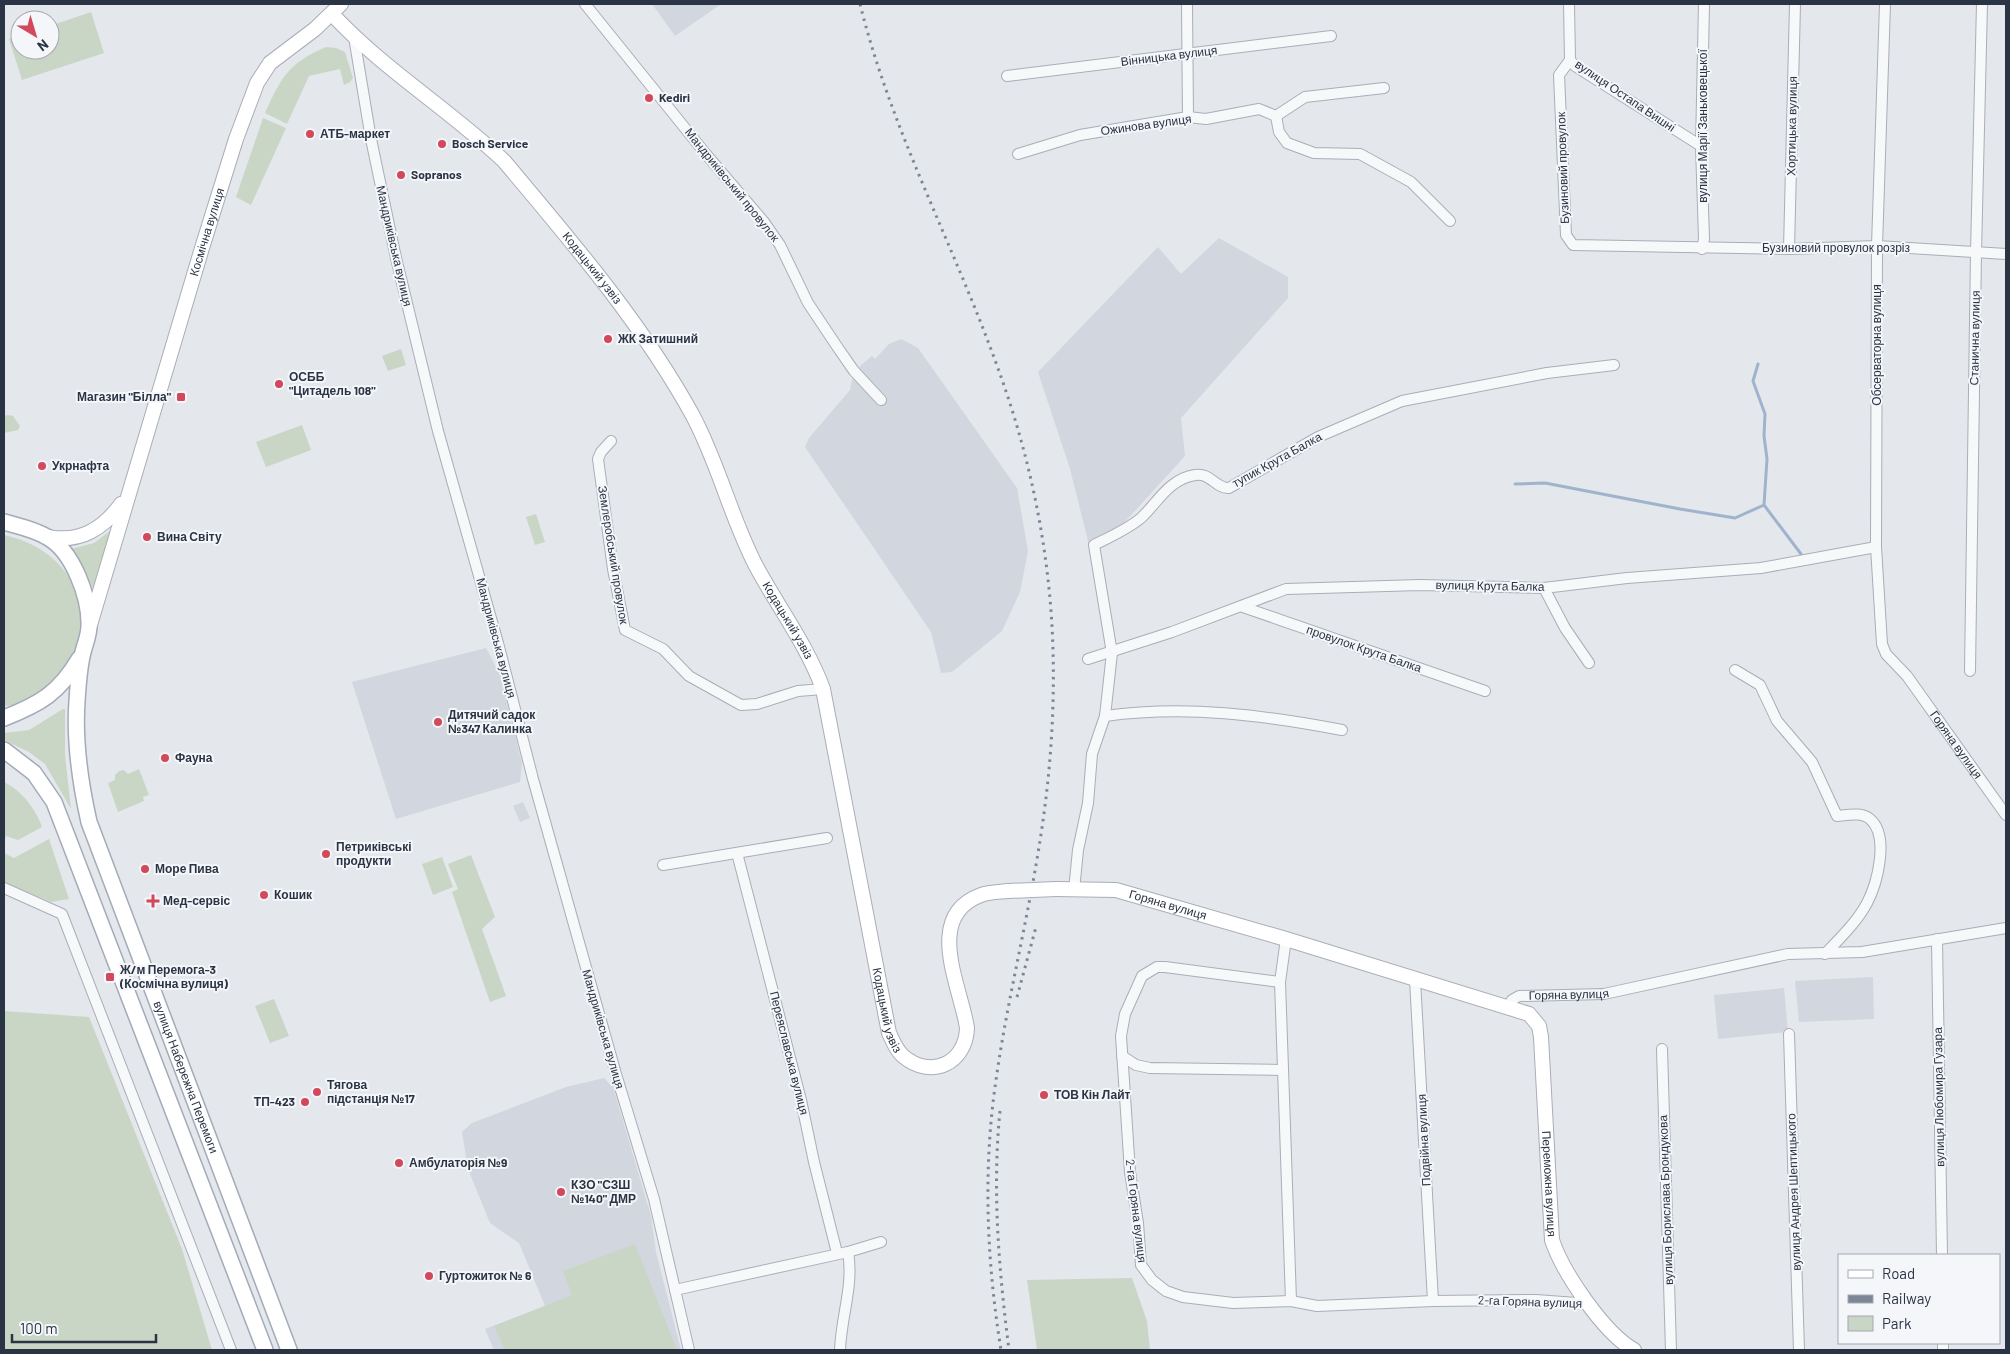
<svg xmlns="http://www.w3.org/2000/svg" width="2010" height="1354" viewBox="0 0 2010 1354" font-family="Barlow,sans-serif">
<rect width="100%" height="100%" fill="#e4e7ec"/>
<path fill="#d2d6de" d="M652 4H721L675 36Z
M1219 238 1288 277V298L1181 418 1185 456 1123 524 1109 536 1089 545 1070 469 1038 372 1158 247 1181 274Z
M901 339 918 348 1017 488 1028 551 1020 592 1002 631 952 672 941 673 931 632 805 447 809 438 850 390 854 371 872 356 875 359 889 344Z
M486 648 499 673 522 763 520 782 396 819 352 682Z
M523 802 530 818 520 822 513 806Z
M1873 977 1874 1019 1799 1022 1795 981Z
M1784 988 1788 1032 1718 1039 1714 995Z
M604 1078 613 1087 651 1216 656 1252 681 1350H494L485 1329 545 1306 519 1243 490 1223 468 1169 462 1132 472 1123 566 1087Z"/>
<path fill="#c9d6c5" d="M91 12 104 53 22 80 9 39 20 36V50H50V26Z
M326 47 336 48 345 52 353 78 350 82 344 85 340 69 309 76 287 124 265 113C281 78 288 63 326 47Z
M263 118 286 128 251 205 236 197Z
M401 349 406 365 388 371 382 356Z
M8 415 13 416 20 426 18 430 4 433V416Z
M302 425 311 450 266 467 256 442Z
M536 514 545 542 535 545 526 517Z
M114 528 96 593 71 549 94 543Z
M4 535C75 550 108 621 56 679 43 694 25 705 4 706Z
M63 709H65V755L71 809 45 764 29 752 4 740V733L29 730Z
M139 769 149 795 143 797 144 801 118 812 108 783 115 780V775L119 771 124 770 128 774Z
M4 782C21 790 36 809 42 827L18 840 6 836 4 842Z
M49 839 69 899 51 902 4 882V853L14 858Z
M471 855 495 917 482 929 506 996 490 1002 452 892 458 889 448 864Z
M442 857 453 887 433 895 422 864Z
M274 999 289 1036 270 1043 255 1006Z
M4 1011 89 1017 182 1249 212 1350H4Z
M635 1244 677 1350H505L494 1326 572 1295 563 1271Z
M1132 1278 1147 1321 1150 1350H1037L1027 1280Z"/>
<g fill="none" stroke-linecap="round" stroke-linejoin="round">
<path stroke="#9fb4cc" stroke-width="3" d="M1515 484 1545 483 1680 509 1735 518 1764 505 1767 459 1764 436 1765 414 1753 381 1758 364
M1764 505 1801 554"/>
<defs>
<g id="street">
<path d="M585 4 705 153 764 222 780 245 808 303 836 345 854 371 881 400"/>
<path d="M1187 4 1188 117"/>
<path d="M1569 4 1570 60 1575 66 1701 146"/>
<path id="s1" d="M1885 4 1877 246 1876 547 1882 644 1886 654 1907 676 2006 815"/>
<path d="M354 37 371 139 396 258 438 431 498 643 533 779 616 1074 654 1199 689 1350"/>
<path d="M1570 60 1559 75 1566 235 1573 245 1789 249 1877 246 2006 254"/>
<path d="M1007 76 1331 36"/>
<path d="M1276 116 1279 132 1287 143 1314 153 1360 154 1411 182 1450 221"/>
<path d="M1018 154 1080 135 1188 117 1206 119 1259 109 1276 116 1305 97 1384 88"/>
<path d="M1702 249 1704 239 1701 146 1704 4"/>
<path d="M1789 249 1795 4"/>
<path d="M611 441 601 452 598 459 613 569 625 630 663 649 689 676 741 705 757 704 798 691 823 689"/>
<path d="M1544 588 1565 628 1589 663"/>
<path d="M1243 607 1485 691"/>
<path d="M1088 659 1172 632 1286 589 1420 585 1544 588 1627 578 1761 568 1876 547"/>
<path d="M1735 670 1760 685 1777 721 1812 762 1837 816C1848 815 1862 812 1870 819 1890 836 1877 884 1867 903 1857 922 1840 938 1825 954"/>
<path d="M1970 671 1976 252 1982 4"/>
<path d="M1105 716C1186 705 1263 715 1342 730"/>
<path d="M737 853 801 1100 814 1162 837 1253"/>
<path d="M663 865 827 838"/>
<path d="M4 888 62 914 231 1350"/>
<path d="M1074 890 1078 850 1088 803 1092 754 1105 716 1112 653 1094 545C1110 537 1128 529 1141 518 1158 502 1169 479 1195 475 1210 472 1216 489 1229 488L1318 437 1402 401 1547 373 1614 365"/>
<path d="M1286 939 1280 982 1291 1301"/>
<path d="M1937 939 1942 1255"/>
<path d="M1415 980 1433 1301"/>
<path d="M1280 982 1165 967H1157L1142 976 1125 1014 1121 1036 1130 1172 1138 1223 1141 1265 1152 1280 1166 1291 1183 1297 1233 1303 1291 1301 1317 1306 1433 1301 1536 1300 1590 1304"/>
<path id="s2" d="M1508 1006 1512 1000 1519 996 1604 994 1788 954 1862 952 2006 928"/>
<path d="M1789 1034 1799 1350"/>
<path d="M1662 1049 1671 1350"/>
<path d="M1122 1056 1136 1065 1150 1068 1283 1070"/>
<path d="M675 1290 848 1252 881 1242"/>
<path d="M1943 1343V1350"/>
<path d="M840 1350C841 1317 854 1285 848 1252"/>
</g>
<g id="secondary">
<path id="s3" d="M332 14C384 70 449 109 504 161 572 242 642 323 693 416 719 465 731 518 756 566 778 607 807 645 823 689L889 1033C893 1041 896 1050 903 1056 931 1080 966 1063 967 1028 961 987 923 916 981 895 989 892 999 892 1008 891"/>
<path d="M49 537C80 543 104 528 121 504"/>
<path id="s4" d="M90 625 202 248 236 139 257 83 270 63 315 29 341 4"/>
<path id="s5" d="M1056 889 1116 890 1286 939 1529 1014 1539 1026 1541 1037 1552 1240C1563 1273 1604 1333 1634 1350"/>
</g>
<g id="primary">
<path id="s6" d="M4 522C18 526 34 529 47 537 73 551 90 598 89 626 89 635 85 644 83 652 79 668 78 685 77 701 74 743 80 782 89 822L289 1350"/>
<path d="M4 718C40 704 59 693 79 659"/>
<path d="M4 750 34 773 54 802 265 1350"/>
</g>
</defs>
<use href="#street" stroke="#a9aeb7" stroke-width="12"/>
<use href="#secondary" stroke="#a9aeb7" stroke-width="16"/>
<use href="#primary" stroke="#a3abb8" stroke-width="18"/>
<use href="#street" stroke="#f7f8fa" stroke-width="10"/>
<use href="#secondary" stroke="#fff" stroke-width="14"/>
<use href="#primary" stroke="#fff" stroke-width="15"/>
<path stroke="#7d8696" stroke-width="3" stroke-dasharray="2.5 5" stroke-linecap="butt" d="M860 4C892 133 956 249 1000 374 1029 455 1047 540 1052 626 1056 700 1051 774 1039 847 1026 928 1006 1006 995 1087 983 1174 987 1263 1001 1350
M1017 997 1036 927
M1000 1111C992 1190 999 1272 1009 1350"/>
<defs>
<path id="secondary-bridge" d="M1008 891 1056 889"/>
</defs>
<use href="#secondary-bridge" stroke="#a9aeb7" stroke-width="16" stroke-linecap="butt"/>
<use href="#secondary-bridge" stroke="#fff" stroke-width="14"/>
</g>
<g fill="#d1495b" stroke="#f4f6f9" stroke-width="2">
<circle cx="649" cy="98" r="5"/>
<circle cx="310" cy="134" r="5"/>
<circle cx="442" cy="144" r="5"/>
<circle cx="401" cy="175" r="5"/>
<circle cx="608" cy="339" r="5"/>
<circle cx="279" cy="384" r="5"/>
<rect x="176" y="392" width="10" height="10" rx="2.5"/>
<circle cx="42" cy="466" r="5"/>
<circle cx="147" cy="537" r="5"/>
<circle cx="438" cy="722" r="5"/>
<circle cx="165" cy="758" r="5"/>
<circle cx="326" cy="854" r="5"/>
<circle cx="145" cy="869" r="5"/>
<circle cx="264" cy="895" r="5"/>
<path d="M150.5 893.5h5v5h5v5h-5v5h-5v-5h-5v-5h5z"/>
<rect x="105" y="972" width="10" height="10" rx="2.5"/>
<circle cx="317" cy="1092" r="5"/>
<circle cx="1044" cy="1095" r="5"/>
<circle cx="305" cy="1102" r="5"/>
<circle cx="399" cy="1163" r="5"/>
<circle cx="561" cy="1192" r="5"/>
<circle cx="429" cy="1276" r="5"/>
</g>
<g text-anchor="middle" stroke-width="4" stroke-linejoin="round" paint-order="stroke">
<g font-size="12" fill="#2b3445" stroke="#f4f6f9">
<text transform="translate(1169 56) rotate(-7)" y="4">Вінницька вулиця</text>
<text transform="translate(1625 96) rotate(34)" y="4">вулиця Остапа Вишні</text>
<text transform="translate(1146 125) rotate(-8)" y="4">Ожинова вулиця</text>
<text transform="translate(1703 126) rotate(-90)" y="4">вулиця Марії Заньковецької</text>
<text transform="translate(1792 126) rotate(-89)" y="4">Хортицька вулиця</text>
<text transform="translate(1563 168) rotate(-92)" y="4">Бузиновий провулок</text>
<text transform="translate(732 185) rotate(51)" y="4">Мандриківський провулок</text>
<text dy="4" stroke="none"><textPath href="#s4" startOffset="410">Космічна вулиця</textPath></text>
<text transform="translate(394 246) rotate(77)" y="4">Мандриківська вулиця</text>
<text x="1836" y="252">Бузиновий провулок розріз</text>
<text dy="4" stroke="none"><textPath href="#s3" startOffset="365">Кодацький узвіз</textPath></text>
<text transform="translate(1975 338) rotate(-89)" y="4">Станична вулиця</text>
<text transform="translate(1877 345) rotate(-90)" y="4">Обсерваторна вулиця</text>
<text transform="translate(1277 460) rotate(-29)" y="4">тупик Крута Балка</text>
<text transform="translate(613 555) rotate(81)" y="4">Землеробський провулок</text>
<text transform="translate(1490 586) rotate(1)" y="4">вулиця Крута Балка</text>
<text dy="4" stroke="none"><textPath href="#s3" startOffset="770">Кодацький узвіз</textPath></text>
<text transform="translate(496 638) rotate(75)" y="4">Мандриківська вулиця</text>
<text transform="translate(1364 649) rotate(19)" y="4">провулок Крута Балка</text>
<text dy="4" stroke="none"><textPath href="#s1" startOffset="766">Горяна вулиця</textPath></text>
<text dy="4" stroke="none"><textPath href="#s5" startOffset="114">Горяна вулиця</textPath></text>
<text dy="4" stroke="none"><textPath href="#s2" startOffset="65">Горяна вулиця</textPath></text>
<text dy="4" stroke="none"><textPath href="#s3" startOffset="1175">Кодацький узвіз</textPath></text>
<text transform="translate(603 1029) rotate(74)" y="4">Мандриківська вулиця</text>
<text transform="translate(789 1053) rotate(76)" y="4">Переяславська вулиця</text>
<text dy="4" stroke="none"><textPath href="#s6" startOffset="619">вулиця Набережна Перемоги</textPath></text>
<text transform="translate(1939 1097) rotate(-91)" y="4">вулиця Любомира Гузара</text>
<text transform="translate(1424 1140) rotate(-93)" y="4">Подвійна вулиця</text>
<text dy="4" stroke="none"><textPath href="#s5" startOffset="665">Переможна вулиця</textPath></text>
<text transform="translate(1794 1192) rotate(-92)" y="4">вулиця Андрея Шептицького</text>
<text transform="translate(1666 1200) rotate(-92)" y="4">вулиця Борислава Брондукова</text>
<text transform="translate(1136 1211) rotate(83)" y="4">2-га Горяна вулиця</text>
<text transform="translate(1530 1302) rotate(2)" y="4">2-га Горяна вулиця</text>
</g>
<g font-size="12" font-weight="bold" fill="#2b3445" stroke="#f4f6f9" text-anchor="start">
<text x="659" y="102">Kediri</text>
<text x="320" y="138">АТБ-маркет</text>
<text x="452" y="148">Bosch Service</text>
<text x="411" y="179">Sopranos</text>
<text x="618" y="343">ЖК Затишний</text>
<text x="289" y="381">ОСББ<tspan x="289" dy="14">"Цитадель 108"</tspan></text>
<text x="171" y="401" text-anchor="end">Магазин "Білла"</text>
<text x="52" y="470">Укрнафта</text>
<text x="157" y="541">Вина Світу</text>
<text x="448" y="719">Дитячий садок<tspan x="448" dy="14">№347 Калинка</tspan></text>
<text x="175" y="762">Фауна</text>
<text x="336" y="851">Петриківські<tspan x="336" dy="14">продукти</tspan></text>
<text x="155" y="873">Море Пива</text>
<text x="274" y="899">Кошик</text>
<text x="163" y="905">Мед-сервіс</text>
<text x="120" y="974">Ж/м Перемога-3<tspan x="120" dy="14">(Космічна вулиця)</tspan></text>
<text x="327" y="1089">Тягова<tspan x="327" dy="14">пiдстанцiя №17</tspan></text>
<text x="1054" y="1099">ТОВ Кін Лайт</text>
<text x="295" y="1106" text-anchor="end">ТП-423</text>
<text x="409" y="1167">Амбулаторія №9</text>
<text x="571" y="1189">КЗО "СЗШ<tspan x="571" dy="14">№140" ДМР</tspan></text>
<text x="439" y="1280">Гуртожиток № 6</text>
</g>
</g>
<rect width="2010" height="1354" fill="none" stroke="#2b3445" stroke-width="10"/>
<rect x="1838" y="1254" width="162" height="90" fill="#f4f6f9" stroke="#a4a8b1"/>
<rect x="1848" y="1270" width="25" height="8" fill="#ffffff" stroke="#a4a8b1"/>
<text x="1882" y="1279" font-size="15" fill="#2b3445">Road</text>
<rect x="1848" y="1295" width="25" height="8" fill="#7d8696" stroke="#a4a8b1"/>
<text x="1882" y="1304" font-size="15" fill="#2b3445">Railway</text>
<rect x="1848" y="1316" width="25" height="15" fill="#c9d6c5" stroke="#a4a8b1"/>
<text x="1882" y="1329" font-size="15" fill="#2b3445">Park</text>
<g transform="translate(35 35) rotate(142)"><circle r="24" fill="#f4f6f9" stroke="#a4a8b1"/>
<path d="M0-4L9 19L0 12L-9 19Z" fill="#d1495b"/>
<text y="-8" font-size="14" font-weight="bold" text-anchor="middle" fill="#2b3445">N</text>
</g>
<path d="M12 1334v8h144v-8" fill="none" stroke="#2b3445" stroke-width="2.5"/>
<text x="20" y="1334" font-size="15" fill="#2b3445" stroke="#f4f6f9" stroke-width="4" paint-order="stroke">100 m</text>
</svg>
